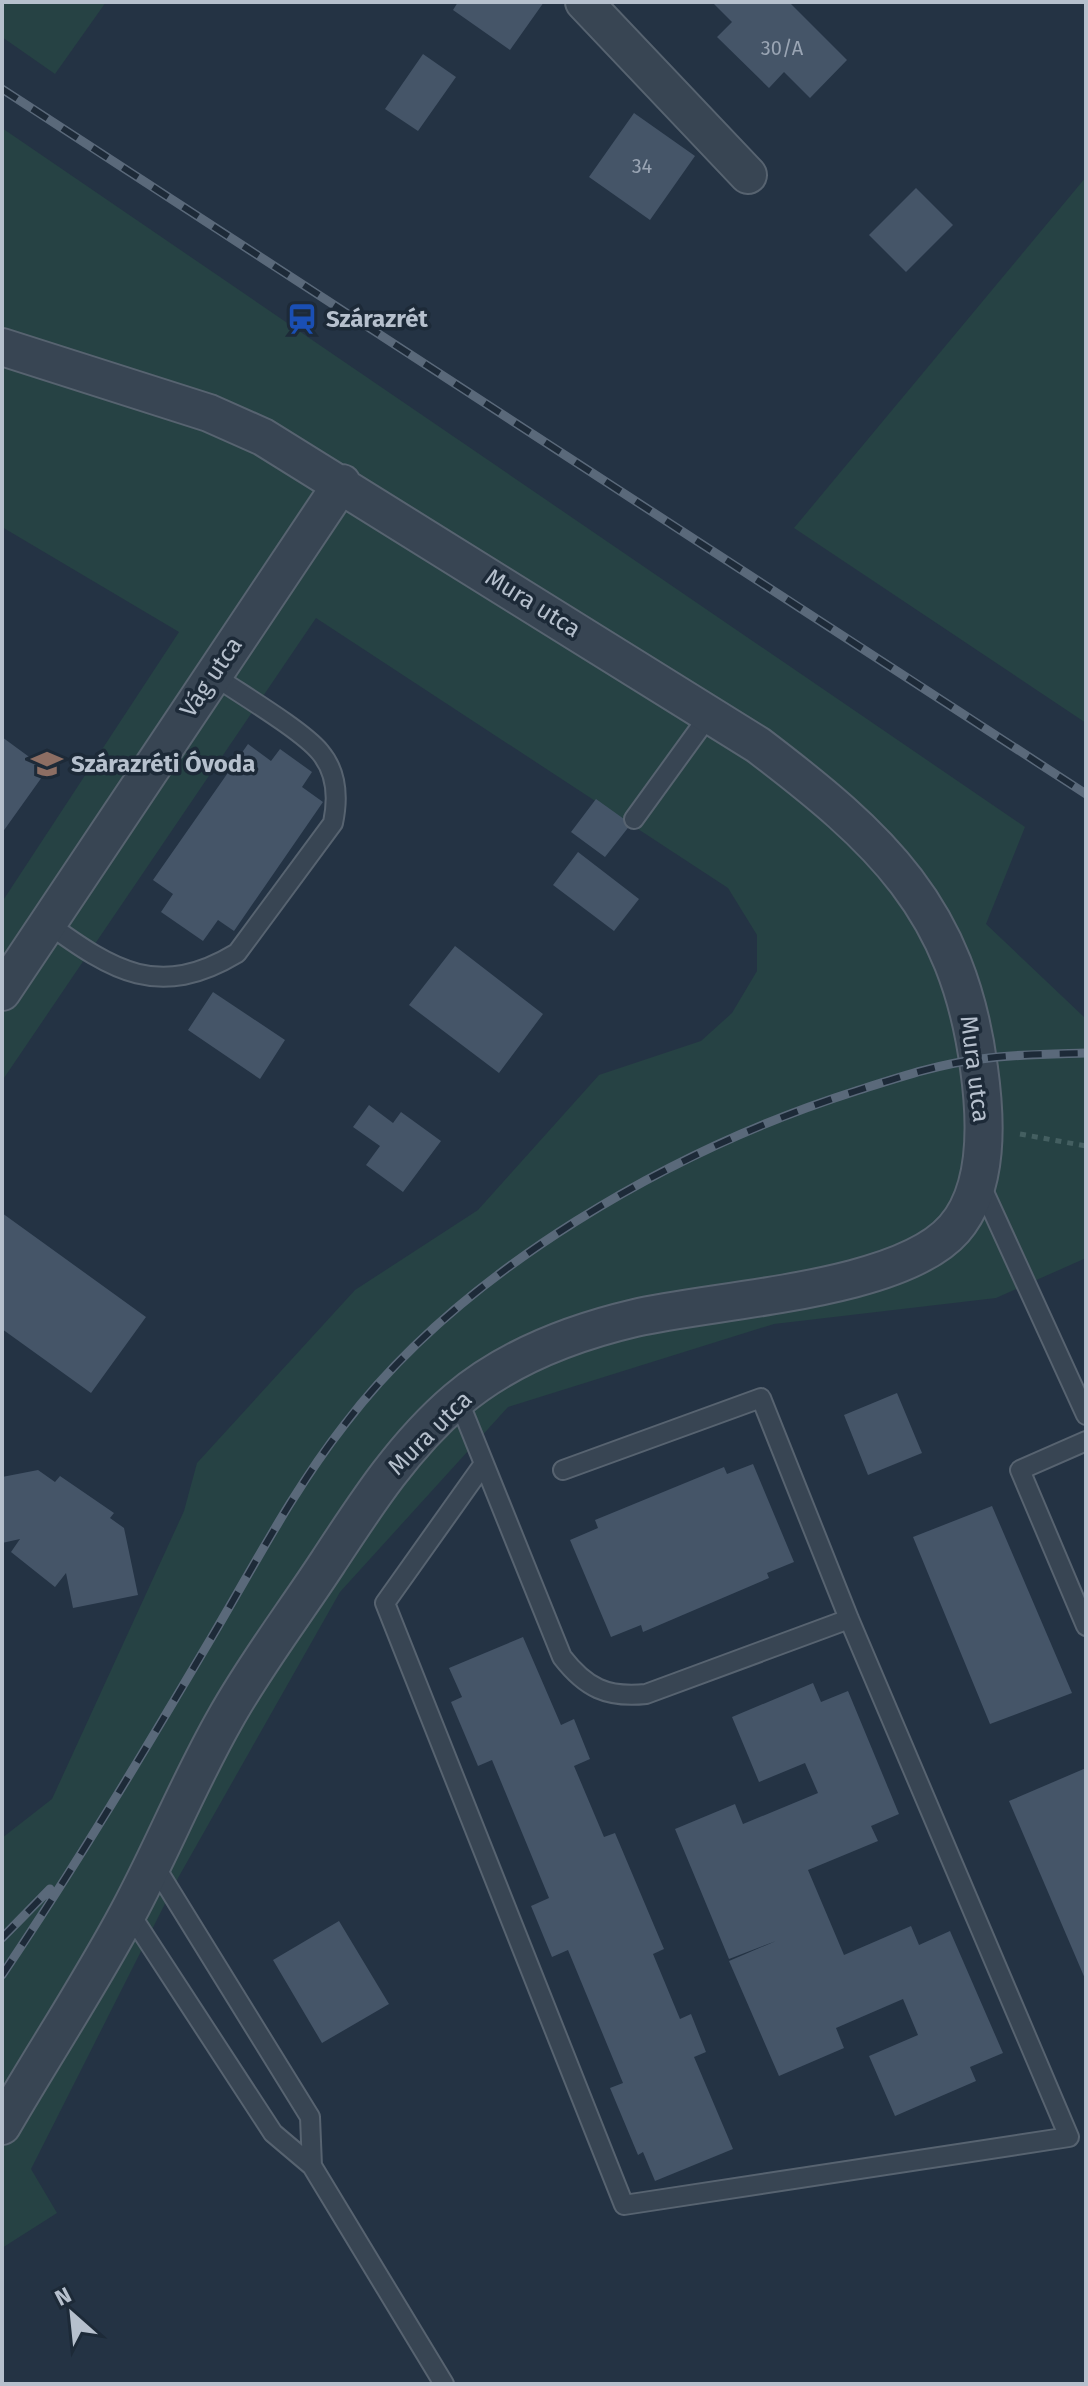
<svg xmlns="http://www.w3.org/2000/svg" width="1088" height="2386" viewBox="0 0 1088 2386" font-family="'Fira Sans',sans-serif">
<rect width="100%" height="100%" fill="#243344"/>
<path fill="#264244" d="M2 2H106L55 74 2 37Z
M2 128 1025 827 986 924 1084 1017 1086 1025V1258L996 1298 774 1324 508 1407 340 1592 178 1878 31 2169 57 2213 2 2248V1838L52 1799 184 1511 197 1463 355 1290 478 1210 599 1075 701 1041 732 1013 757 971V935L728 888 316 618 2 1081V902L179 632 2 527Z
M1086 177V723L794 528Z"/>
<path fill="#455568" d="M458 2H544L510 50 453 10Z
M712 2H789L847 60 810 98 784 72 769 88 717 37 732 22Z
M423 54 456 77 418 131 385 109Z
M634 113 695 156 650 220 589 177Z
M916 188 953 225 906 272 869 235Z
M2 737 47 770 2 833Z
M248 744 271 761 280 749 312 772 302 787 323 802 234 931 218 920 203 941 161 912 173 894 153 880Z
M596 799 631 824 605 857 571 832Z
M578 852 639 899 614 931 553 885Z
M455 946 543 1014 499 1073 409 1005Z
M213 992 285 1040 260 1079 188 1030Z
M369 1105 393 1123 401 1112 441 1141 403 1192 366 1165 380 1146 353 1127Z
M2 1213 146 1317 91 1393 2 1329Z
M897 1393 922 1453 868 1475 844 1415Z
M753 1464 794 1562 767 1573 769 1578 643 1632 641 1625 611 1637 570 1540 598 1528 595 1520 724 1467 727 1474Z
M38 1470 55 1482 60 1476 114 1513 110 1518 124 1528 138 1595 73 1608 66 1573 55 1587 11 1552 20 1539 2 1543V1477Z
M992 1506 1072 1693 990 1724 913 1537Z
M523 1637 561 1725 574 1719 590 1759 574 1766 604 1837 615 1833 664 1949 653 1954 680 2019 691 2014 706 2052 694 2057 733 2149 655 2181 643 2152 638 2155 610 2088 623 2083 568 1950 552 1957 531 1906 549 1898 492 1760 478 1766 451 1702 462 1697 449 1668Z
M813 1683 821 1702 848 1691 899 1814 871 1826 878 1841 808 1870 844 1955 911 1926 919 1945 950 1931 1003 2053 970 2067 976 2081 895 2116 869 2056 918 2035 903 1999 836 2028 844 2048 779 2076 729 1961 776 1941 729 1959 675 1829 735 1804 743 1824 818 1793 805 1763 759 1782 732 1717Z
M1086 1768V1981L1009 1801Z
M339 1921 389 2004 322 2043 273 1960Z"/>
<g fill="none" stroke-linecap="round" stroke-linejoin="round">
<defs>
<path id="service" d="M634 819 710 714
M47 923C113 971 159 1000 237 953L333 823C338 799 337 772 320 752 302 730 239 693 213 675
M979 1181 1086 1415
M458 1399 562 1657C586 1688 607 1698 646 1694L849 1619
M1086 1441 1020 1470 1086 1626
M483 1465 385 1603 624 2205 1069 2137 849 1619 761 1398 563 1470
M153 1863 310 2117 312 2166
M129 1912 273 2133 312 2166 444 2384"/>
<path id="minor" d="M584 2 748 175
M2 347 209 413 263 437 758 745C880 838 958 908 979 1068 986 1118 990 1188 954 1229 900 1291 717 1299 635 1318 571 1333 508 1357 457 1400 404 1445 366 1504 328 1562 294 1614 255 1665 225 1719 189 1782 162 1850 128 1913 89 1986 43 2055 2 2126
M2 992 342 483"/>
</defs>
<use href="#service" stroke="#576370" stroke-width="22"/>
<use href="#minor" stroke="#576370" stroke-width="40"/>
<path stroke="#445f61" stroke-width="5" stroke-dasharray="6 6" stroke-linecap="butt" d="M1020 1134 1086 1146"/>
<use href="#service" stroke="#384553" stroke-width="18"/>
<use href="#minor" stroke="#384553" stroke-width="36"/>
<defs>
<path id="rail" d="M2 89 1086 794
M2 1938 50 1889
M2 1975C77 1864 145 1750 213 1635 255 1564 294 1489 345 1424 463 1269 673 1149 856 1091 897 1078 938 1064 981 1059 1016 1054 1051 1054 1086 1053"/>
</defs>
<use href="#rail" stroke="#5a697a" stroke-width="9"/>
<use href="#rail" stroke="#1d2a38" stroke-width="6" stroke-dasharray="18" stroke-linecap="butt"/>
</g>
<defs>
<symbol id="station-bare" viewBox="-9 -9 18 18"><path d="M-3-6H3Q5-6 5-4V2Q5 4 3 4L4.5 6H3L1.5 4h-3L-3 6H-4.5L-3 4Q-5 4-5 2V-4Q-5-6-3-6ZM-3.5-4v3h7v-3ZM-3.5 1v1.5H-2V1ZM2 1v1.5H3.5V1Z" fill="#1a4fb4" stroke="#1d2a38" stroke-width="2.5" paint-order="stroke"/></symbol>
<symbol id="school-bare" viewBox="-9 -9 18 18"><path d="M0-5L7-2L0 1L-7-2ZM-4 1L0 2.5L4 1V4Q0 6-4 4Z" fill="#8d6e63" stroke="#1d2a38" stroke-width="2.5" paint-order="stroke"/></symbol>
</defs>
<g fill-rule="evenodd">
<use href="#station-bare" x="280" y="297" width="44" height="44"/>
<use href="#school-bare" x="25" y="742" width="44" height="44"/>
</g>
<g text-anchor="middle" stroke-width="7" stroke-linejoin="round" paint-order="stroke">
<g font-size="20" fill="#9aa5b4">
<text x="782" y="55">30/A</text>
<text x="642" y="173">34</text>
</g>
<g font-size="24" font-weight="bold" fill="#b6c0cd" stroke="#1d2a38" text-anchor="start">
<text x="326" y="327">Szárazrét</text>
<text x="71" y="772">Szárazréti Óvoda</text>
</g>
<g font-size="24" fill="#b6c0cd" stroke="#1d2a38">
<text transform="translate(533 603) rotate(32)" y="8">Mura utca</text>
<text transform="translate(211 677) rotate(-56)" y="8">Vág utca</text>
<text transform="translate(975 1069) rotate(83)" y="8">Mura utca</text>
<text transform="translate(430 1433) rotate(-45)" y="8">Mura utca</text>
</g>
</g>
<rect width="1088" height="2386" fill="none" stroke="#b6c0cd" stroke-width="8"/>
<g transform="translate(72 2314) rotate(333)" stroke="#1d2a38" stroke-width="6" paint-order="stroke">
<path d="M0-6L14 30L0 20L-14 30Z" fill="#b6c0cd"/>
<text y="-12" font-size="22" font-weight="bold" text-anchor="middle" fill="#b6c0cd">N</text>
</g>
</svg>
